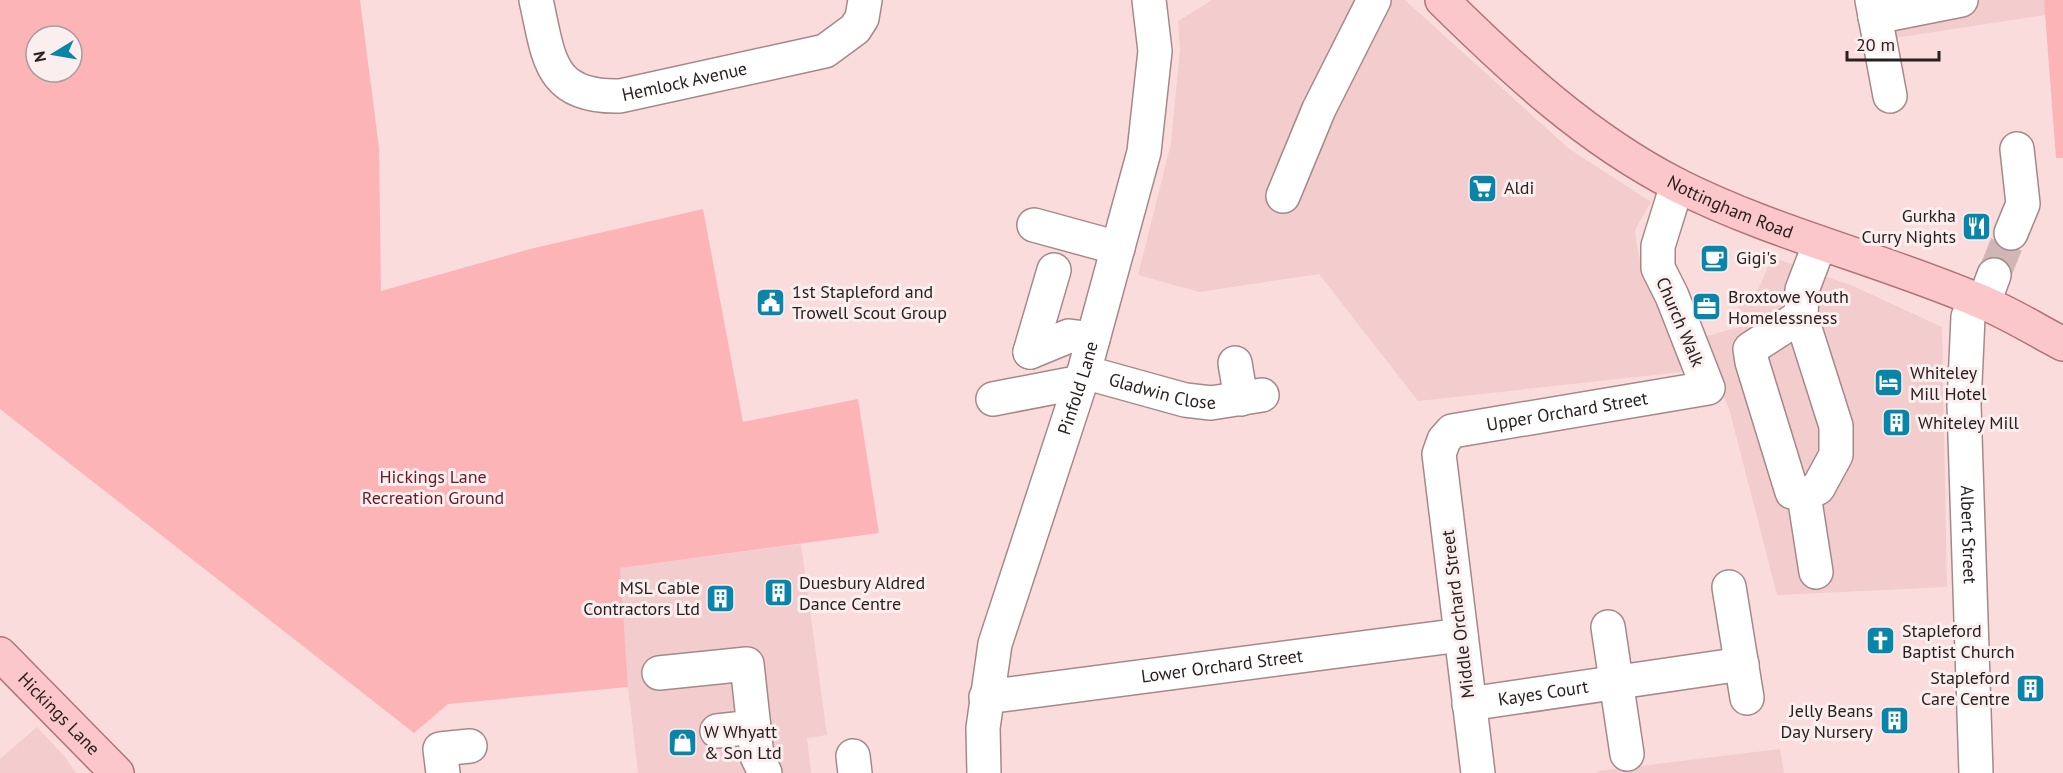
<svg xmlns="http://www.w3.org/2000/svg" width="2063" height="773" viewBox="0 0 2063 773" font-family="'PT Sans',sans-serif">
<rect width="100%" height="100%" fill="#fbdcdc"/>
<path fill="#f3cccd" d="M1212 0H1405L1568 148 1651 202 1635 230 1637 246 1641 264 1664 304 1682 372 1418 401 1319 274 1199 292 1138 275 1171 143 1180 48 1178 21Z
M1886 0H2044L2046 15 1894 38Z
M1772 257 1853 286 1942 327 1947 587 1777 595 1730 412 1700 338 1743 326 1738 306 1759 288Z
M801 544 827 735 807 738 811 773H638L628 687 619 568Z
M37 727 65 757 76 773H0V759Z
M1780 749 1784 773H1598V771Z"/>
<path fill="#fdb4b7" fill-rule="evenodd" d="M0 0H360L379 148 381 291 530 249 703 209 743 422 858 399 879 533 620 568 628 687 448 704 414 733 0 409ZM36 36H72V72H36Z
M2044 0H2063V158H2056Z"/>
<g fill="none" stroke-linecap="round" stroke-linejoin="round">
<path stroke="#d1b6b6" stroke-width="33" stroke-dasharray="33 16" stroke-linecap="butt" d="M1994 275 2011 233"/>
<defs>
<g id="minor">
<path id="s1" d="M536 0C549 57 548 98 620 96L825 51 855 29 862 18 865 0"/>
<path d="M1872 0 1890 96"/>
<path d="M1875 17 1961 0"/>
<path d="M1283 196 1319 109 1374 0"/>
<path d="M1034 225 1118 248"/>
<path d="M2011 233 2023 204 2017 149"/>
<path id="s2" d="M1975 299 1968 317 1964 405 1976 773"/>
<path d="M1984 302 1994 275"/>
<path d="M1801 316 1750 349 1752 362 1792 492 1804 495 1818 488 1836 455V426L1801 316 1802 290 1820 243"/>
<path d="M1030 352 1054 270"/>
<path d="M1030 352 1069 336 1093 339"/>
<path d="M1235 363 1241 399"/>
<path id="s3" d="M1084 372 1185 400 1211 403 1262 395"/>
<path d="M993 399 1081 382"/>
<path d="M1804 495 1816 572"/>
<path d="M1729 587 1747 698"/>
<path d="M1608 627 1627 754"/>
<path d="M659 673 747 664 757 756 765 773"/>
<path id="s4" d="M986 697 1461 635"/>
<path id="s5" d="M1469 704 1742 664"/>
<path d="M717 731 754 727"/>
<path d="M853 756 855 773"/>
<path d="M443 773 440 749 470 746"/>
<path id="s6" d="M984 773 983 728 995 644 1084 372 1144 152 1155 51 1149 0"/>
<path id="s7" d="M1478 773 1439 454 1444 440 1452 431 1708 388 1672 296 1658 268V246L1677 185"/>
</g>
<g id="major">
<path id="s8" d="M1442 0C1513 70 1587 139 1677 185 1774 234 1882 259 1982 302 2011 314 2036 330 2063 344"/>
<path id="s9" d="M0 654 117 773"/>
</g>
</defs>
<use href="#minor" stroke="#a58989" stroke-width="36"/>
<use href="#major" stroke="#b07477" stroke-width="36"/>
<use href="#minor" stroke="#fff" stroke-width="33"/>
<use href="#major" stroke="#fbc7ca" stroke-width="33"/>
</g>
<defs>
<symbol id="supermarket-square" viewBox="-11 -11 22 22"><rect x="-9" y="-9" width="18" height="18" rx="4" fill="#0985a9" stroke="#fbeeee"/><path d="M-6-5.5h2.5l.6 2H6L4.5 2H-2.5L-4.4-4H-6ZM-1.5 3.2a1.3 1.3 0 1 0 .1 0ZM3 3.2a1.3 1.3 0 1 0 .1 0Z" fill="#fff"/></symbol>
<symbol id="restaurant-square" viewBox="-11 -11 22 22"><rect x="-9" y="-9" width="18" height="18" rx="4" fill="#0985a9" stroke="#fbeeee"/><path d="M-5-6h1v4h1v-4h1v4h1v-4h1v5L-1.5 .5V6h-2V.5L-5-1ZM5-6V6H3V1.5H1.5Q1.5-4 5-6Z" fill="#fff"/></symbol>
<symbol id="cafe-square" viewBox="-11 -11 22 22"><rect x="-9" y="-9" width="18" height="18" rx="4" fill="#0985a9" stroke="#fbeeee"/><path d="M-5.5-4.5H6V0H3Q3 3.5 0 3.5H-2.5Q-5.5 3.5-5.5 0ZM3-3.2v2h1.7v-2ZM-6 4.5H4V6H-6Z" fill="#fff"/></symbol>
<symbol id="civic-square" viewBox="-11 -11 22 22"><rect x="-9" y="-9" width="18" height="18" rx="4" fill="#0985a9" stroke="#fbeeee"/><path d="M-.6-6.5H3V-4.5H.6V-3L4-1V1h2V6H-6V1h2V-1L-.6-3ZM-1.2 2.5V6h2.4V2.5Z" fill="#fff"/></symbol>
<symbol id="office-square" viewBox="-11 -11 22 22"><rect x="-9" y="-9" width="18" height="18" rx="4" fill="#0985a9" stroke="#fbeeee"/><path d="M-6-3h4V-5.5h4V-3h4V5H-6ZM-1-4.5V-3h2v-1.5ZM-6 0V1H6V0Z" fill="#fff"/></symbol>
<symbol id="hotel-square" viewBox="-11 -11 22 22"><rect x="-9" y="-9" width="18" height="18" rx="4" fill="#0985a9" stroke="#fbeeee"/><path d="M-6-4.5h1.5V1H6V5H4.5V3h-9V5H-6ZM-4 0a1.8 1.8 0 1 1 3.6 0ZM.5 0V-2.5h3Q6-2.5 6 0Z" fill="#fff"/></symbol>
<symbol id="building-square" viewBox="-11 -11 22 22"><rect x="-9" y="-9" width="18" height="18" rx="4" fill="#0985a9" stroke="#fbeeee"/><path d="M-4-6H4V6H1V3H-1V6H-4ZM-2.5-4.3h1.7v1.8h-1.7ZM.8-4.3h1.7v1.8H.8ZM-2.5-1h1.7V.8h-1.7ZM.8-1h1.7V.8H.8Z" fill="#fff"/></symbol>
<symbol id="church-square" viewBox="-11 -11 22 22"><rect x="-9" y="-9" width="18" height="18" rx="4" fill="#0985a9" stroke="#fbeeee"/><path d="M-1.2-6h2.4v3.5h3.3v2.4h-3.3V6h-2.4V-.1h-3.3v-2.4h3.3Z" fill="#fff"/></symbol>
<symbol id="shop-square" viewBox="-11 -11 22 22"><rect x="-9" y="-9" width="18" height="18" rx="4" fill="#0985a9" stroke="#fbeeee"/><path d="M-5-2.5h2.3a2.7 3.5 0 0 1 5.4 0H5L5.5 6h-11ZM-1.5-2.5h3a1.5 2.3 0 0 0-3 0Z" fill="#fff"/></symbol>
</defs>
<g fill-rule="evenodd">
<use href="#supermarket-square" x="1466" y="172" width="33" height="33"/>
<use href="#restaurant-square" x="1960" y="210" width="33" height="33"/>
<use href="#cafe-square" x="1698" y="242" width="33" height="33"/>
<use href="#civic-square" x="754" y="286" width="33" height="33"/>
<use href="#office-square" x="1690" y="290" width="33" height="33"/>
<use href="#hotel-square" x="1872" y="366" width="33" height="33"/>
<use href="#building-square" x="1880" y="406" width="33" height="33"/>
<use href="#building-square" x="762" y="576" width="33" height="33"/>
<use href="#building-square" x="704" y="582" width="33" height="33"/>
<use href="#church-square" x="1864" y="624" width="33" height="33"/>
<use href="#building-square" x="2014" y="672" width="33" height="33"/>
<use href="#building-square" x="1878" y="704" width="33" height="33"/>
<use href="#shop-square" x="666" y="726" width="33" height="33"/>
</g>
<g text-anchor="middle" stroke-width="6" stroke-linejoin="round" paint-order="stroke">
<g font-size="18" fill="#2b2020" stroke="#fbeeee">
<text dy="6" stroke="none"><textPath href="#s1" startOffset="212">Hemlock Avenue</textPath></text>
<text dy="6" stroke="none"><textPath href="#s8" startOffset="358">Nottingham Road</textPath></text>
<text transform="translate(1680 322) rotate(67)" y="6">Church Walk</text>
<text dy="6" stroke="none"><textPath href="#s6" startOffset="399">Pinfold Lane</textPath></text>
<text dy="6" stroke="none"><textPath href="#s3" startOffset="81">Gladwin Close</textPath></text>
<text dy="6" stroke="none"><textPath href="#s7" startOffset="465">Upper Orchard Street</textPath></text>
<text dy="6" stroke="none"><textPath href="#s2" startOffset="237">Albert Street</textPath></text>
<text transform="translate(1458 614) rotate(-97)" y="6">Middle Orchard Street</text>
<text dy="6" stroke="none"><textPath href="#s4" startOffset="238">Lower Orchard Street</textPath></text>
<text dy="6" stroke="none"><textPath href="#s5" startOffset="75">Kayes Court</textPath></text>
<text dy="6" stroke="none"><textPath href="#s9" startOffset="84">Hickings Lane</textPath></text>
</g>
<g font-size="18" fill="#2b2020" stroke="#fbeeee" text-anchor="start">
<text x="1504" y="194">Aldi</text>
<text x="1956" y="222" text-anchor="end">Gurkha<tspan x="1956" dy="21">Curry Nights</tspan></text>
<text x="1736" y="264">Gigi's</text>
<text x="792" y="298">1st Stapleford and<tspan x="792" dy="21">Trowell Scout Group</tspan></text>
<text x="1728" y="303">Broxtowe Youth<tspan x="1728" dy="21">Homelessness</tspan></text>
<text x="1910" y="379">Whiteley<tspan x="1910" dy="21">Mill Hotel</tspan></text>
<text x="1918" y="429">Whiteley Mill</text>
<text x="799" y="589">Duesbury Aldred<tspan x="799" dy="21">Dance Centre</tspan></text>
<text x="700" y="594" text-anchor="end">MSL Cable<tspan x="700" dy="21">Contractors Ltd</tspan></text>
<text x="1902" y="637">Stapleford<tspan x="1902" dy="21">Baptist Church</tspan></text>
<text x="2010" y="684" text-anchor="end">Stapleford<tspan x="2010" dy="21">Care Centre</tspan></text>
<text x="1873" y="717" text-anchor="end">Jelly Beans<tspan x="1873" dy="21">Day Nursery</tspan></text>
<text x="704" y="738">W Whyatt<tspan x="704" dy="21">&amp; Son Ltd</tspan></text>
</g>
<g font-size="18" fill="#6a1826" stroke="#fbeeee">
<text x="433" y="483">Hickings Lane<tspan x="433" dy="21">Recreation Ground</tspan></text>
</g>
</g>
<g transform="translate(54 54) rotate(259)"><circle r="28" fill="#fbeeee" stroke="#a89c9c" stroke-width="1.5"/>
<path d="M0-4.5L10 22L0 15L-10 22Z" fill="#0985a9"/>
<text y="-9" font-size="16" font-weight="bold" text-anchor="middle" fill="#2b2020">N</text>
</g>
<path d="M1847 51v9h92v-9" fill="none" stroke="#2b2020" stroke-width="3"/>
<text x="1856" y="51" font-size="18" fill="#2b2020" stroke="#fbeeee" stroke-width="4.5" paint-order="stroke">20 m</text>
</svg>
